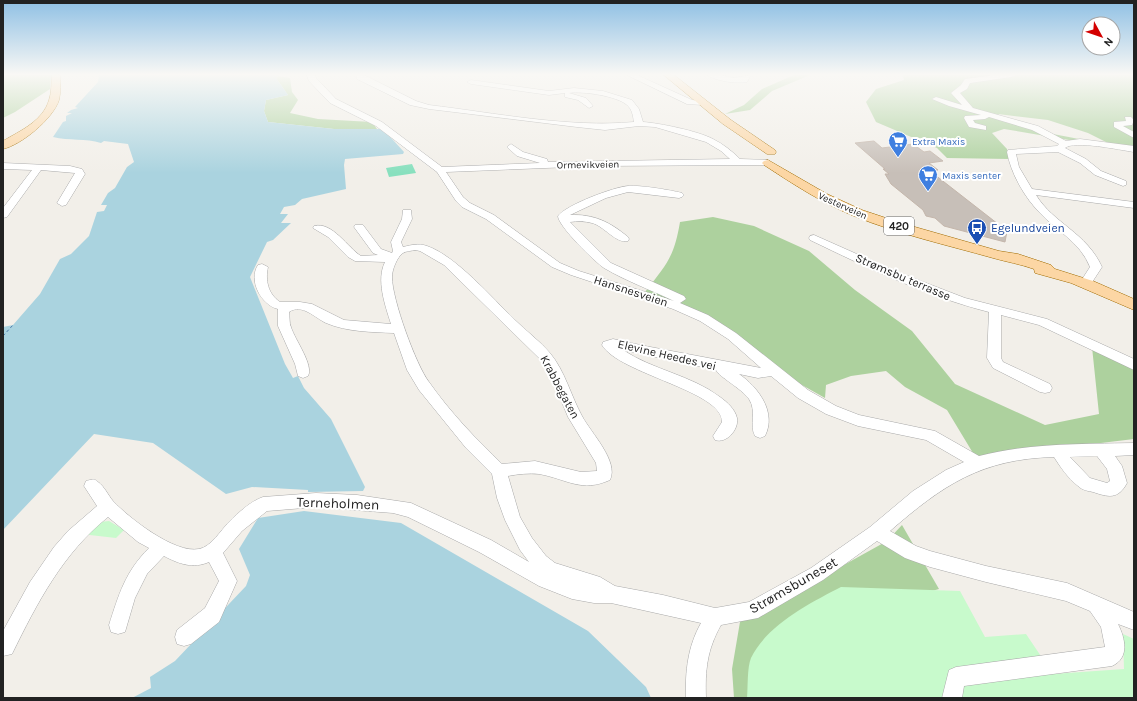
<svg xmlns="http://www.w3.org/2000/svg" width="1137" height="701" viewBox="0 0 1137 701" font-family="Karla,sans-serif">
<rect width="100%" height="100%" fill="#f2efe9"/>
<path fill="#add19e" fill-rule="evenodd" d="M3 75H51L50 89 15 112 3 118Z
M794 75H810L772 91 750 110 725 114 744 105 762 89Z
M903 75H1134V151L1004 129 992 133 1007 149 1010 159 947 158 937 148 876 122 866 102 876 89 904 80ZM998 114 1048 120 1088 133 1110 144C1085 140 1015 130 998 114Z
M278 76 290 78 292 92 298 100 290 113 318 119 372 122 377 129H334L268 122 264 111 266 100 288 95 276 78Z
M713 217 754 226 809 251 855 290 912 331 955 384 1045 425 1099 414 1092 347 1134 361V439L976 458 947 410 905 387 886 371 851 376 826 385 825 398 763 363 706 323 645 292C666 265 674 258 680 222Z
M902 525 939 589 845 615 836 698H734L732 669 741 616 815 581 887 541Z"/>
<path fill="#c8facc" d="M109 521 124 530 116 538 81 534 100 522Z
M841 587 960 591 985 637 1026 634 1053 674 1124 669 1123 634 1134 639V698H747C748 688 747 667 751 658 767 625 810 603 841 587Z"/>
<path fill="#88e0be" d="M412 164 416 173 389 177 386 168Z"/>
<path fill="#aad3df" d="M99 75H280L276 78 288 95 266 100 264 111 268 122 334 129H383L404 152 403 154 345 159 344 165 346 189 302 199 295 205 284 207 280 214H288L281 223H291L273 240 267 242 250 277 285 364 293 378 298 376 304 388 331 419 365 487 363 491 308 492V490L252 487 226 494 153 443 94 434 3 530V327L13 325 40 294 60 259 71 254 89 236 97 212 104 211 107 205H101L108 193 115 188 127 167 134 162 128 144 104 141 101 143C86 138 69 141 53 137L63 122 66 121V116L72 113H67L71 110 78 108 75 107 98 82Z
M304 511 401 523 588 631 646 687 651 698H132L151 688 150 677 175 661 246 586 250 575 239 549 258 518Z"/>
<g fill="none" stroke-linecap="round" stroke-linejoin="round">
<path stroke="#4a7aab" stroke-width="1" stroke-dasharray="3 2.5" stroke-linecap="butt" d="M3 336 13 325"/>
</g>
<path fill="#c7bfb8" stroke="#c4b6ab" d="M874 141 882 148 913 144 924 152 930 151 943 161 929 163 938 170 930 171 1007 231 1005 242 944 226 935 218 926 216 923 210 891 184 885 174H889L883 169H885L855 143Z"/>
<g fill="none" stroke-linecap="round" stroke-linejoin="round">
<defs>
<path id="minor" d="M307 75H315L316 78 336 99 382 122 442 167 540 163 517 156 507 147 511 144 523 152 547 159 548 162 730 159 721 151 706 142 655 127 639 126 605 130 577 127 429 109 410 105 357 79 356 75H364L416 101 429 105C495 113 569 128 634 122 633 116 632 109 627 105 617 96 583 91 569 93L586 98 593 106 589 108 578 100 565 97V93L549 95 471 84 467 82 471 80 549 91 574 88 603 91 632 100 639 109 643 122C659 123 698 131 713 139 723 144 732 151 740 159L768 160 770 162 765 165 595 166 446 172 463 197 470 203 494 215 560 263 579 271 674 301C651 290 626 281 604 268 595 262 558 226 558 216 566 205 614 187 628 186 640 185 670 190 682 193L684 195 682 197 679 198 628 192 606 198 570 215C594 214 610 222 628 237L629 239 628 241C616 244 604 226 592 223 585 221 577 221 570 222L611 263 684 296 686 299 680 303 708 315 736 333 808 390 836 406 859 415 935 431 979 456C1030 443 1082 444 1134 443V455L1115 456 1122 466 1127 483C1118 500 1108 497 1093 492 1088 491 1082 490 1078 486 1068 478 1061 468 1054 457 981 459 943 485 890 531L916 546 930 551 986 566 1067 583 1134 612V630L1118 624C1125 638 1130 658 1112 666L964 686 962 698H942L949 670 956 667 1105 647 1101 627 1090 611 1066 601 986 582 930 567 905 558 877 541 823 580 758 618 721 625C707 650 705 670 706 698H686C685 671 688 646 701 623L611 603H594L572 599 539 586 479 552 408 517 393 513 316 507 267 511 242 531 223 553 237 581 219 622 191 644 184 646 177 644 175 637 177 630 205 608 219 581 209 562C193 569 179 564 164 556L147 574 135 598 125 632 118 634 111 632 109 625C119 594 125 572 149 548L138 542 108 517C63 553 37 603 12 654L3 656V631L30 582 54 547 68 531 97 506 84 486 86 481C91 480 94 478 98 482 104 486 108 495 113 501 129 518 175 554 199 549 211 547 221 530 229 522 238 513 251 501 263 497L316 493 357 495 411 503 491 540 529 562 520 550 505 520 497 498 492 474 466 448 419 390 407 370 394 333C372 332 347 332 326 323 315 318 302 303 289 312 290 317 289 323 291 327 295 340 314 365 308 376L303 378 298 376 295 364 278 326V309C261 305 248 280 258 265L262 264 268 267C265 280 268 294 280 302H300L312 304 344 320 391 324C385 305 376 280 385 262L355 261 348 257 328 237 313 228 314 226C332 221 348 248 361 256L378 255 373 253 354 227 355 225H363L381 249 392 253 393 251 391 242 402 219 403 210H411L412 219 401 242 403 247C412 245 418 243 427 246 456 256 492 298 515 320 526 331 540 341 550 353 565 371 571 396 582 416 591 433 619 461 610 480 581 493 567 479 539 474 529 473 518 474 508 476L520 517 532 538 546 556 555 563 600 577 615 586 663 595 715 608 749 602 811 568 870 527 913 491 946 470 964 462 926 440 858 426 826 414 798 398 771 376 758 378 739 374C758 387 777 412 765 436L760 438 755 436C749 425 757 411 749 399 741 388 719 377 716 370L623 350C653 370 691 375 720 397 727 402 735 409 737 418 739 430 726 444 715 440L713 436 722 422C723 391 619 374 602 345L603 342 613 339 645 346 761 368 728 339 700 321 673 309 571 275 552 267 486 219 462 207 456 201 437 172 376 126 330 103 309 81ZM415 250 420 251 444 265 541 360 556 388 568 417 596 463 597 471 581 472 535 461 502 464C476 439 450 412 429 382 416 365 392 299 392 277 392 270 397 257 403 253 406 251 412 251 415 250ZM1097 456 1107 469 1110 481 1107 483 1090 478 1070 457Z
M627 75H637L692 100 703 101 707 103 703 105 687 104Z
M707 75H721L733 78 751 75 747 82C736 84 716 81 707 75Z
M995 75H1015L1011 77 970 83 967 89 960 93 973 108 1038 126 1066 141 1080 139 1134 146V152C1120 150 1074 140 1065 148L1086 159 1101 171 1126 181V185L1123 186 1095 175 1080 163 1058 152 1016 154 1019 167 1032 189 1134 202V208L1036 195C1054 224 1086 232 1102 267L1089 287 1085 288 1079 284 1090 267C1080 242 1058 232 1040 213 1025 198 1011 174 1007 152L1008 150 1057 146 1059 144 1032 130 989 117 985 119 973 120 975 123 986 126V130L969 127 964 118 965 116 981 115 949 106 932 99 936 97 962 105 951 93 961 85 965 79Z
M1125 117H1131L1134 120 1132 125 1123 126 1134 132V138L1114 127V122L1126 121Z
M3 163 70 166 82 169 85 174 66 205 62 206 57 203 75 173 41 170 7 217 3 218V208L32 170 3 169Z
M814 235 895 271 965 298 1047 319 1134 359V370L1039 325 1001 315V358L1003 362 1050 384 1052 388 1050 392 1045 393 1040 392 993 368 987 358 989 312C926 296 868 268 810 240L809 238 810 236Z"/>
<path id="major" d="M52 75H60C60 83 61 92 59 100 53 119 21 145 3 149V141C20 131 43 121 49 100 52 92 51 83 52 75Z
M664 75H674L731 120 775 150 776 152 775 154H767L723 124Z
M768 160 827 194 862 210 901 223 999 251 1018 254 1051 265 1055 269 1093 281 1134 299V310L1071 283 1035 273 1034 269C1020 264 1007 262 993 258 947 245 898 234 854 216 822 203 793 184 764 165L762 163 764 161Z"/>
</defs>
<use href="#minor" stroke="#a9a9a9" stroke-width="1"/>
<use href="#major" stroke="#a06b00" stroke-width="1"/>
<use href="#minor" fill="#fff" fill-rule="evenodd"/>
<use href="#major" fill="#fcd6a4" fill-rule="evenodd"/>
</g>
<linearGradient id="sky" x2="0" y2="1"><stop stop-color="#8fc0e4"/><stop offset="0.43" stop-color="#f9f8f5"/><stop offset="1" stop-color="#f9f8f5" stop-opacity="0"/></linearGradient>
<rect width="1137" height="173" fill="url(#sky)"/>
<defs>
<symbol id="supermarket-pin" viewBox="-11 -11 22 30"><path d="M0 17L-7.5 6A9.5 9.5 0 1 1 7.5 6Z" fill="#3f7fe0" stroke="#fff"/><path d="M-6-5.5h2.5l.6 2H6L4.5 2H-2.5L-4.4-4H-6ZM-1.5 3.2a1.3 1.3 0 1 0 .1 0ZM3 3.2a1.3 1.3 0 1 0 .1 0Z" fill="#fff"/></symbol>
<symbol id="bus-pin" viewBox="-11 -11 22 30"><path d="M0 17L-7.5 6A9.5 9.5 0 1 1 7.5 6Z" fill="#1a4fb4" stroke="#fff"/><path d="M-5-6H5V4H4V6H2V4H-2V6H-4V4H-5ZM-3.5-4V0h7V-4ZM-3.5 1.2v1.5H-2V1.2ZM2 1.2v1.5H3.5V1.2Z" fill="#fff"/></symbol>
</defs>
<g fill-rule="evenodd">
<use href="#supermarket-pin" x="887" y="130" width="22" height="30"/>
<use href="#supermarket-pin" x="917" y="164" width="22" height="30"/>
<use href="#bus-pin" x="966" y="217" width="22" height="30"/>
</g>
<g text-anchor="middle" stroke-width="4" stroke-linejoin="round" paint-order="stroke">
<g font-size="10" fill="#366cbe" stroke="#fff" text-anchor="start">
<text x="912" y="145">Extra Maxis</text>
<text x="942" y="179">Maxis senter</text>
</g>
<g font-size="10" fill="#222" stroke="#fff">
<text transform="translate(588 164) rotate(-1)" y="4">Ormevikveien</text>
<text transform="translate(843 205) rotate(24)" y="4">Vesterveien</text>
</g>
<rect fill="#fff" stroke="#646464" stroke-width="1" x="884" y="217" width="30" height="18" rx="3"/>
<g font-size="11" font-weight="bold" fill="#222">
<text x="899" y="230">420</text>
</g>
<g font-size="12" fill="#164399" stroke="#fff" text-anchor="start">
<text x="991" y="232">Egelundveien</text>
</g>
<g font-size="12" fill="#222" stroke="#fff">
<text transform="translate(903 277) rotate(23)" y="4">Strømsbu terrasse</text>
<text transform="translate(631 291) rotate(18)" y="4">Hansnesveien</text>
<text transform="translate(667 355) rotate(13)" y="4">Elevine Heedes vei</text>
<text transform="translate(560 387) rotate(62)" y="4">Krabbegaten</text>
</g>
<g font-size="14" fill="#222" stroke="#fff">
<text transform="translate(338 503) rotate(2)" y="5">Terneholmen</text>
<text transform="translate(793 585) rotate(-30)" y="5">Strømsbuneset</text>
</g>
</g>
<rect width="1137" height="701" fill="none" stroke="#222222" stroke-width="8"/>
<g transform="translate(1101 36) rotate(130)"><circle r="19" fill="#ffffff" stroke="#a7a7a7"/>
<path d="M0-3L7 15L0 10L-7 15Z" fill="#d40000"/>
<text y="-6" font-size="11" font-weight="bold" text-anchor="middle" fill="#222222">N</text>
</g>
</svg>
